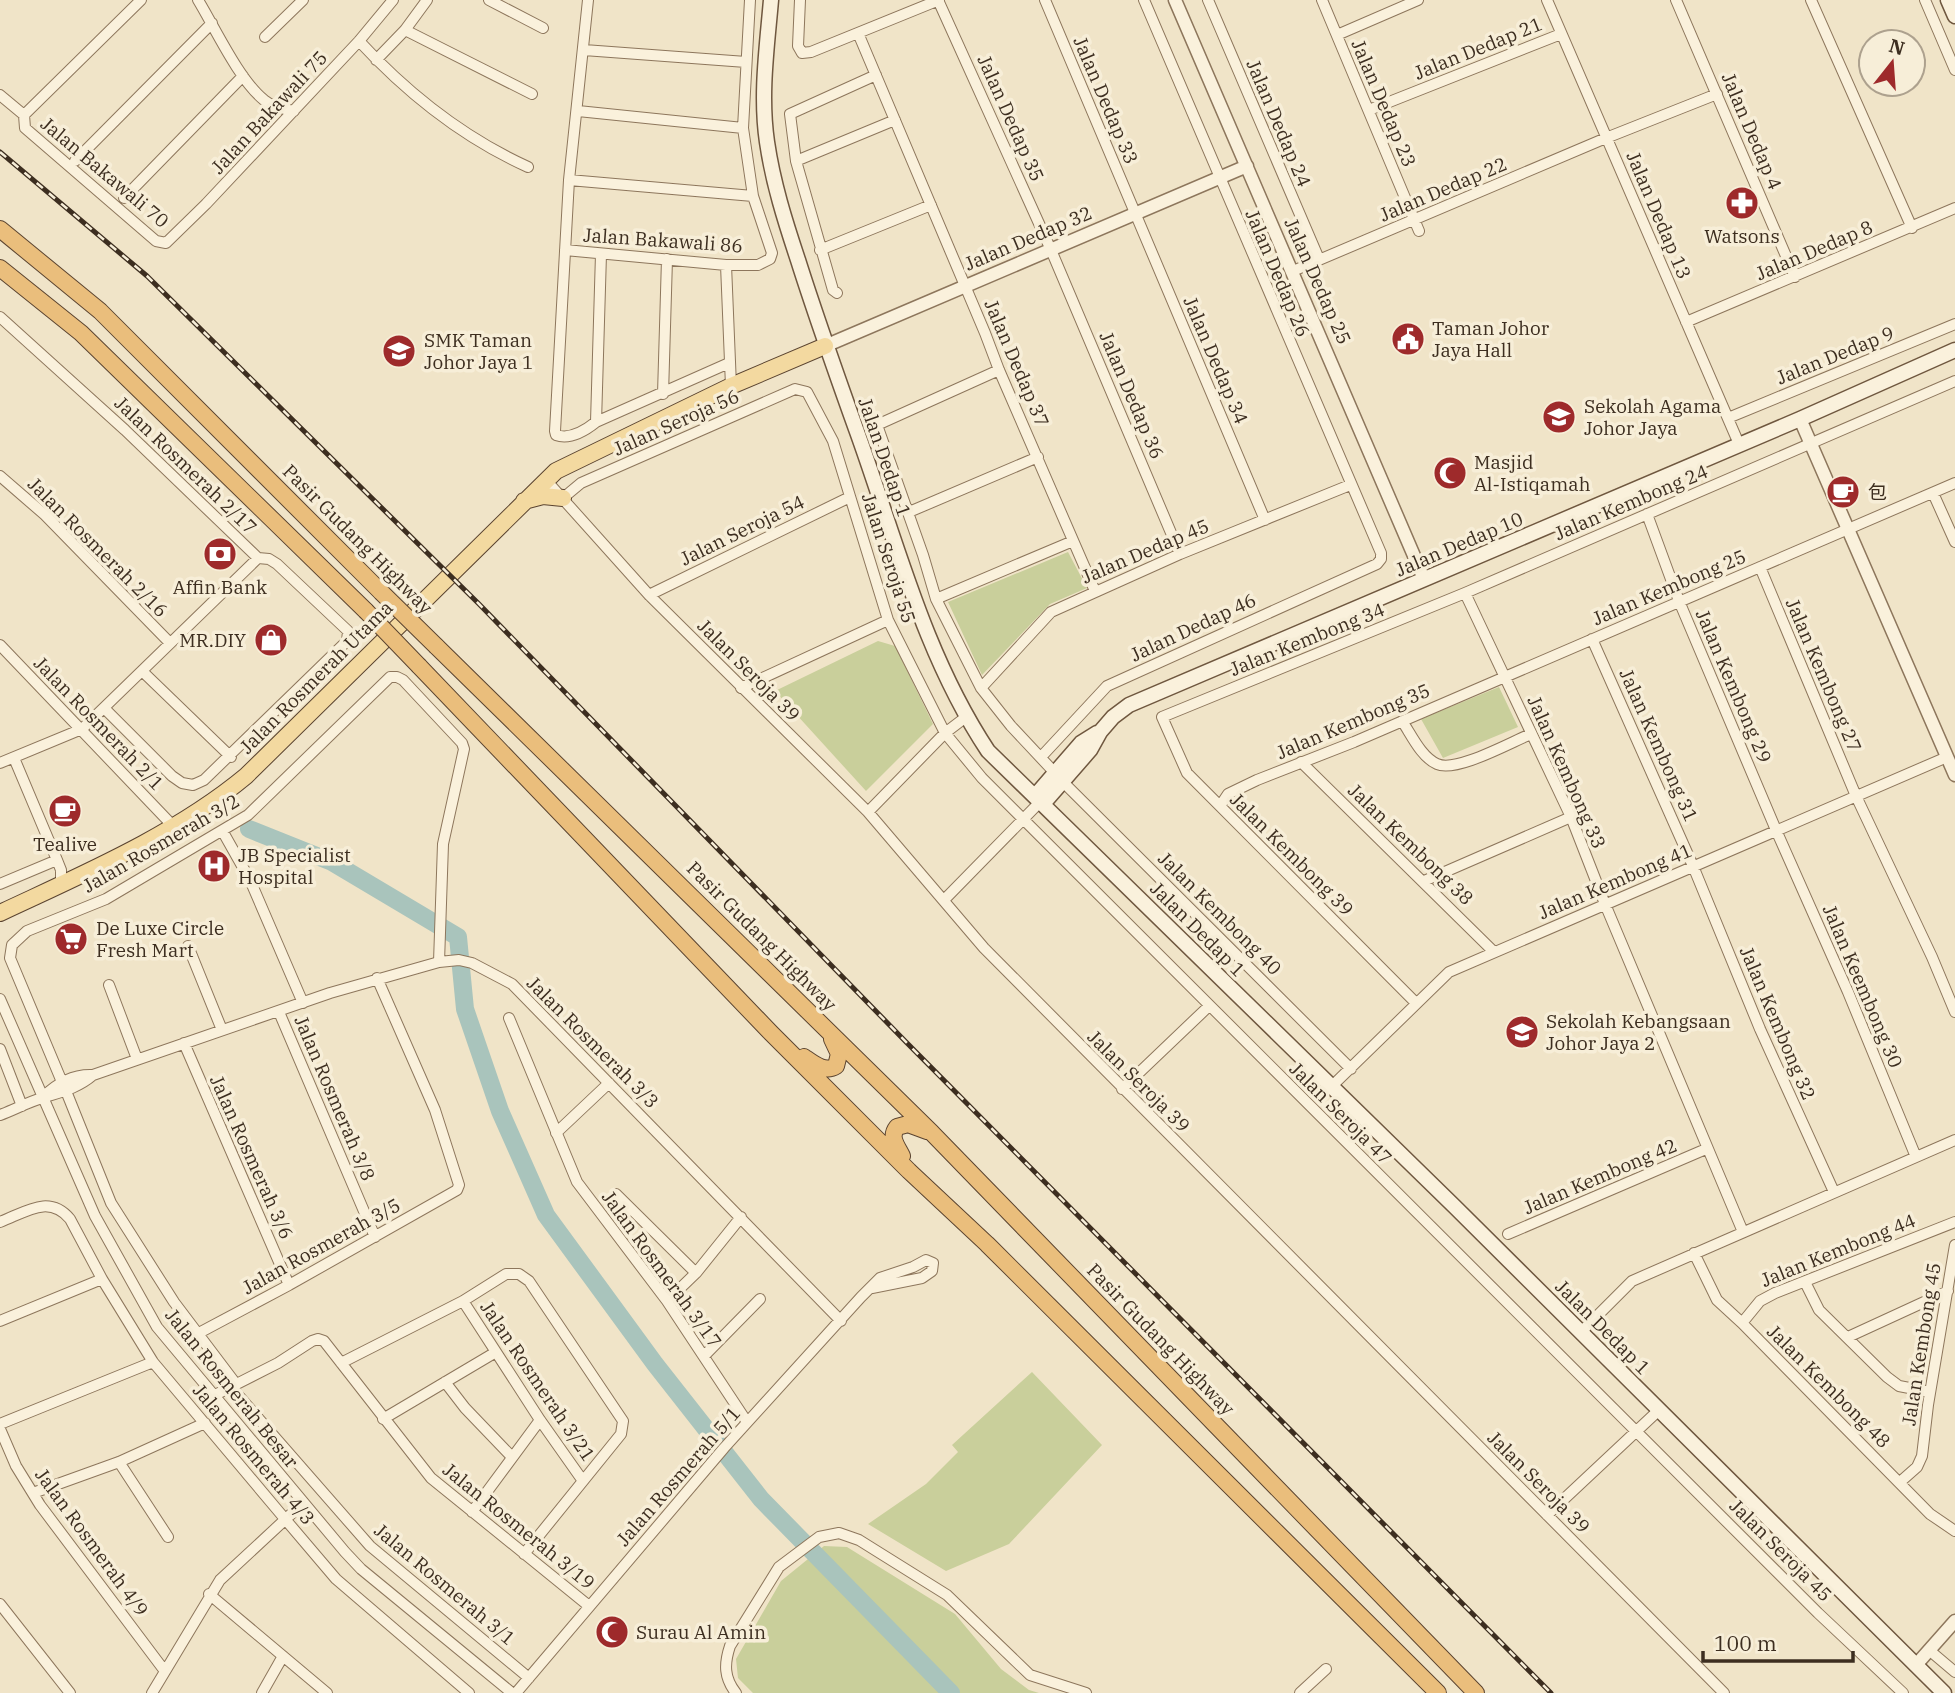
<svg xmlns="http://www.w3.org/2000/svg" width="1955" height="1693" viewBox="0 0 1955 1693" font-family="'IBM Plex Serif','Noto Sans SC',serif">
<rect width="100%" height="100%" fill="#f0e4c8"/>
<path fill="#c9cf9b" d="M1068 552 1087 588 1050 604 982 675 948 602Z
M878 641 895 646 933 724 866 791 775 691Z
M1499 687 1518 727 1443 758 1421 719Z
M1032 1372 1102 1445 1009 1544 946 1571 868 1524 926 1484 958 1452 952 1445Z
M824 1546 847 1547 955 1614 1001 1669 1029 1690 1039 1693H753L738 1678 736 1659 781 1581Z"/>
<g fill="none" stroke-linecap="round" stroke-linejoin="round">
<path stroke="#a9c4bc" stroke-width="18" d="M249 829 332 862 458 937 465 1009 500 1111 546 1215 655 1364 761 1499 951 1693"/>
<defs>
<path id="minor" d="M198 0C215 28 239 80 264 100 272 107 284 109 294 111
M489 0 543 28
M588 0 569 180 555 431 556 435C570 440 586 430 596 422L729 363
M800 0 798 46 802 53 811 52 939 0
M938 0 1051 250 1180 554
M1045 0 1265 520
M1208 0 1319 259
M1322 0 1419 231
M1547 0 1739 444
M1676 0 1795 277
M1811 0 1912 228
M1925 0 1955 70
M405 30 532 94
M858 33 985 333 999 370 1095 591
M1337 35 1418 0
M265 37 303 0
M359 41C407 93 464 138 528 167
M584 50 746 62
M376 60 405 30 427 0
M0 95 24 115 25 128 156 241 166 243 206 204 359 41 393 0
M1369 110 1561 34
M578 111 743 128
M24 115 141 0
M75 161 212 23
M796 161 895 120
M569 180 753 196
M124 198 243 76
M565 250 726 265H758L770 259 772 253 753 196 743 128 750 0
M820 250 931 205
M726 265 731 386
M1293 271 1606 138 1717 94
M837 293 833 290 796 161 790 114 876 75
M0 317 125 430 258 558 269 559 277 564 348 631 347 641 204 780 193 785 182 783 172 776 104 708
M1686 322 1955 208
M999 370 877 425 923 555 936 599 981 688 1011 726 1055 773
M663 394 667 259
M1728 418 1955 324
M596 422 601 254
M0 476 45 515 170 643
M545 479 649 595 868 812 984 948 1724 1693
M1933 493 1955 542
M563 498 581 483 795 389 807 392 833 441 888 620 945 733 982 778 1818 1613 1903 1693
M909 512 1038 457
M1647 514 1679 601 1776 830 1848 992 1916 1157
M1760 567 1856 796 1932 957 1955 1012
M1465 593 1571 817 1605 904 1743 1232
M649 595 850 497
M936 599 1073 541
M1592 639 1693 866 1760 1029 1834 1192
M0 645 173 826
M142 671 231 757
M741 688 888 620
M981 688 1051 612 1180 554 1350 485
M1402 721C1411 734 1421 757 1437 764 1456 773 1511 742 1531 734
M1041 757 1107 686 1377 564 1381 559V553L1144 0
M14 758 57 860 61 870V886
M1301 762 1494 952
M0 763 82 729 258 558
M1063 782 1351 1069
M1220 806 1228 794 1257 780 1354 742 1955 483
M868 812 945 733 966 717
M223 832 250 880 303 1003
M1424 881 1571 817
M0 884 57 860
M944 900 1040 802
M188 946 222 1030
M109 985 137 1059
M0 999 95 1216 157 1327 345 1552 361 1569 512 1693
M1416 1003 1187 773 1162 717 1465 593 1955 381
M279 1012 375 1237
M509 1018 577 1182 667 1301 747 1422
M184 1043 289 1285
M0 1049 22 1106
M62 1082 10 958 12 945 27 931 106 899 248 815 390 677H397L403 680 462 743 464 749 443 844 439 962
M1331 1087 1449 972 1947 757
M1122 1089 1209 1006
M66 1091 111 1203 174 1302 236 1384
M43 1097C57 1083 73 1074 93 1075L330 993 439 962 459 960 472 963 512 984 841 1321
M0 1115C14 1110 28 1102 42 1098 61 1092 78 1088 93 1075
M556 1133 609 1083
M616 1194 696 1273
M0 1222C26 1212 49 1194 70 1219L102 1279 153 1362 285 1519 336 1579 469 1693
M1508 1234 1706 1149
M1694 1253 1717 1300 1742 1323 1930 1514 1955 1531
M1805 1282 1819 1310 1887 1377 1899 1386 1930 1392
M463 1301 540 1420 583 1481
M667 1301 696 1273 741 1217
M0 1321 102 1279
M1742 1323 1760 1301 1775 1293 1955 1222
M1581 1332 1632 1281 1955 1140
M197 1334 289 1285 457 1190 459 1185 435 1110 377 978
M1848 1337 1948 1291
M704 1356 760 1299
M341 1363 463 1301 506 1274H519L529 1281 623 1421 621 1434 524 1554
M445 1382 465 1408 512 1457
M231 1387 370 1546 529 1678
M213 1396 278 1363 312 1341 318 1339 324 1341 431 1478 589 1606
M383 1419 496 1352
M0 1424 153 1362
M0 1429 16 1466 40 1505 164 1670
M119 1462 168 1537
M1900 1482 1917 1467 1922 1456 1928 1405 1955 1245
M33 1493 119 1462 205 1423
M472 1512 540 1420
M1547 1515 1659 1410
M209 1594 327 1693
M0 1604 70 1693
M1929 1650 1955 1672
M152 1693 220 1580 303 1503
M262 1693 283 1656
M516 1693 724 1448 861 1297 880 1278 913 1267 926 1260 933 1263 932 1271 922 1278 872 1288
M736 1693C724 1678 724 1664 730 1646L779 1567 819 1537 839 1533 859 1540 947 1595 1030 1675 1086 1693
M1300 1693 1326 1669"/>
<path id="tertiary" d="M1175 0 1424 579
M825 346 1247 166
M1800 419 1955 775
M1916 1665 1955 1621"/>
<path id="secondary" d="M771 0C767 47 760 95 767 142 773 183 785 221 798 260 816 317 836 373 856 429 896 539 923 653 988 751L1454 1206 1944 1693
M1948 0 1955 16
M1035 796 1081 743 1097 733
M1043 804 1090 750 1100 732 1113 717 1129 705 1800 419 1955 350"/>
<path id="primary" d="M524 501 543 496 563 498
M0 913C83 874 175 835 246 776L556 471 731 386 825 346"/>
<path id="trunk" d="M0 229 100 311 381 592
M0 268 81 333 366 611
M436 646 932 1133 1476 1693
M419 666 771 1033 909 1171 987 1244 1438 1693
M804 1057C814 1064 825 1073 836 1066L839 1054 832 1039
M902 1156C897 1146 889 1137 897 1127L908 1124 927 1131"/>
</defs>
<use href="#minor" stroke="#8d765c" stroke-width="12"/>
<use href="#tertiary" stroke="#8d765c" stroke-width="15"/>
<use href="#secondary" stroke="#6f573f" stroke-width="17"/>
<use href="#primary" stroke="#5b4430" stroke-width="18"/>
<use href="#trunk" stroke="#5b4430" stroke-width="18"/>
<use href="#minor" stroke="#faf1dc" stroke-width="10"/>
<use href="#tertiary" stroke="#faf1dc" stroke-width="12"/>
<use href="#secondary" stroke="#faf1dc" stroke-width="14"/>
<use href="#primary" stroke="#f3d9a0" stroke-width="16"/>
<use href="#trunk" stroke="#eabe7c" stroke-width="16"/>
<defs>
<path id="rail" d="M0 152 147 276 479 604 907 1043 1551 1693"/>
</defs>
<use href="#rail" stroke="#3d2e20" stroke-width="5"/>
<use href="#rail" stroke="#f7eed8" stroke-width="2.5" stroke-dasharray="8" stroke-linecap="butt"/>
<defs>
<path id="trunk-bridge" d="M381 592 436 646
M366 611 419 666"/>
</defs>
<use href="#trunk-bridge" stroke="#5b4430" stroke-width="18" stroke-linecap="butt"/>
<use href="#trunk-bridge" stroke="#eabe7c" stroke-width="16"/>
</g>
<defs>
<symbol id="pharmacy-disc" viewBox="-11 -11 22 22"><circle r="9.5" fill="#9e2a2b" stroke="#f7eed8"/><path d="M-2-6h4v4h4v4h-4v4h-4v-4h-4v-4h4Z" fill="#fff"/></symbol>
<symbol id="civic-disc" viewBox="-11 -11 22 22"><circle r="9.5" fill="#9e2a2b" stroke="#f7eed8"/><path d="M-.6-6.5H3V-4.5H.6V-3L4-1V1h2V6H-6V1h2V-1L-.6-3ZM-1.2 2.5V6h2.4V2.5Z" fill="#fff"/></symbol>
<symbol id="school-disc" viewBox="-11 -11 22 22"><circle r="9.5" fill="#9e2a2b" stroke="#f7eed8"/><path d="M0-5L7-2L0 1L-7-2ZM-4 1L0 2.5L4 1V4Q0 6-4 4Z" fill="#fff"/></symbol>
<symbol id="mosque-disc" viewBox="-11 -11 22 22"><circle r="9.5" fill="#9e2a2b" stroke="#f7eed8"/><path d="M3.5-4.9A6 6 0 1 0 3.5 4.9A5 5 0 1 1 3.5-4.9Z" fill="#fff"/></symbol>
<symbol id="cafe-disc" viewBox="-11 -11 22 22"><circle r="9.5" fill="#9e2a2b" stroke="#f7eed8"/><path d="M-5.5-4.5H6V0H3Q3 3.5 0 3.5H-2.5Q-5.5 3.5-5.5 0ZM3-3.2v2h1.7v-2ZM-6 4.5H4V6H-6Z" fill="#fff"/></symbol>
<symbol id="bank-disc" viewBox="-11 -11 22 22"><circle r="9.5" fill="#9e2a2b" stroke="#f7eed8"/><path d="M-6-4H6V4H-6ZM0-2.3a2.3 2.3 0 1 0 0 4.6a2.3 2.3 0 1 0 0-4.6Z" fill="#fff"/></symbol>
<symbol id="shop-disc" viewBox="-11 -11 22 22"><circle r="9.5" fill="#9e2a2b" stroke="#f7eed8"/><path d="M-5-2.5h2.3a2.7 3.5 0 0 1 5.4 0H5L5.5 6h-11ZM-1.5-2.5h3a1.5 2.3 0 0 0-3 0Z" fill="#fff"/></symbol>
<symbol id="hospital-disc" viewBox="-11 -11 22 22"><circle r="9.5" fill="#9e2a2b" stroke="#f7eed8"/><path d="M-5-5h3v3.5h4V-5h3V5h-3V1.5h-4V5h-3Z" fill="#fff"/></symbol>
<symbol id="supermarket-disc" viewBox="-11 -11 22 22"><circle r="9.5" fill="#9e2a2b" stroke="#f7eed8"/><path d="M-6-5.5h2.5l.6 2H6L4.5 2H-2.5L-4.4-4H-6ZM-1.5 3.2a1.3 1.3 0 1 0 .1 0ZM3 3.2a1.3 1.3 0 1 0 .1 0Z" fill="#fff"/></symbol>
</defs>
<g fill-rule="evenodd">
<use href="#pharmacy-disc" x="1723" y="184" width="38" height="38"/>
<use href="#civic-disc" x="1389" y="320" width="38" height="38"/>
<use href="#school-disc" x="380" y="332" width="38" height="38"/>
<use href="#school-disc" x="1540" y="398" width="38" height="38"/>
<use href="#mosque-disc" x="1431" y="454" width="38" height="38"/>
<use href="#cafe-disc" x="1824" y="473" width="38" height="38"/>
<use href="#bank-disc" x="201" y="535" width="38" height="38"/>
<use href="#shop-disc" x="252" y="621" width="38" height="38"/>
<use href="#cafe-disc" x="46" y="792" width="38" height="38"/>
<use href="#hospital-disc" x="195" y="847" width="38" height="38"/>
<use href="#supermarket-disc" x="52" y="920" width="38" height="38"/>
<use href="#school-disc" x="1503" y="1013" width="38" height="38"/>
<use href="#mosque-disc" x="593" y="1613" width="38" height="38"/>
</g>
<g text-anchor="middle" stroke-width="7" stroke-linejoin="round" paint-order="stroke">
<g font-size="19" fill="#3d2e20" stroke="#f7eed8">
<text transform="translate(1478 48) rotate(-22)" y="7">Jalan Dedap 21</text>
<text transform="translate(1106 100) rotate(67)" y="7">Jalan Dedap 33</text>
<text transform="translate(1384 103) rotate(67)" y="7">Jalan Dedap 23</text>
<text transform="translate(269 112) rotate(-47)" y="7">Jalan Bakawali 75</text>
<text transform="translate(1011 118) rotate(66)" y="7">Jalan Dedap 35</text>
<text transform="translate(1279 123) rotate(67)" y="7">Jalan Dedap 24</text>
<text transform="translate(1752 131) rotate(67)" y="7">Jalan Dedap 4</text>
<text transform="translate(105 172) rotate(40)" y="7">Jalan Bakawali 70</text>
<text transform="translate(1443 189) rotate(-23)" y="7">Jalan Dedap 22</text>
<text transform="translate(1659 215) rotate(67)" y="7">Jalan Dedap 13</text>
<text transform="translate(1028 238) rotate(-23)" y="7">Jalan Dedap 32</text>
<text transform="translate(663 240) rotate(4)" y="7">Jalan Bakawali 86</text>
<text transform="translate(1814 250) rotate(-23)" y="7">Jalan Dedap 8</text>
<text transform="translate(1278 273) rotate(67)" y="7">Jalan Dedap 26</text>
<text transform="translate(1318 281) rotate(66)" y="7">Jalan Dedap 25</text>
<text transform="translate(1835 355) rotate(-22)" y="7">Jalan Dedap 9</text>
<text transform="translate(1216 360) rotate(67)" y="7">Jalan Dedap 34</text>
<text transform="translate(1017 363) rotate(67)" y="7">Jalan Dedap 37</text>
<text transform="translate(1132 395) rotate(67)" y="7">Jalan Dedap 36</text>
<text transform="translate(676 422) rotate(-24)" y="7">Jalan Seroja 56</text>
<text transform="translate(885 457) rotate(71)" y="7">Jalan Dedap 1</text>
<text transform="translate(186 465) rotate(44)" y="7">Jalan Rosmerah 2/17</text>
<text transform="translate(1631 502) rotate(-23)" y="7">Jalan Kembong 24</text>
<text transform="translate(742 530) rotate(-26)" y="7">Jalan Seroja 54</text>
<text transform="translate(358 539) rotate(45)" y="7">Pasir Gudang Highway</text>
<text transform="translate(1459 544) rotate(-23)" y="7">Jalan Dedap 10</text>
<text transform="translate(98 547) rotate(45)" y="7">Jalan Rosmerah 2/16</text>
<text transform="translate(1145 551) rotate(-23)" y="7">Jalan Dedap 45</text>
<text transform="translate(889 558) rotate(72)" y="7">Jalan Seroja 55</text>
<text transform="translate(1669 587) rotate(-23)" y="7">Jalan Kembong 25</text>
<text transform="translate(1193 627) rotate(-25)" y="7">Jalan Dedap 46</text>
<text transform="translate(1307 639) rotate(-22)" y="7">Jalan Kembong 34</text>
<text transform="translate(749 670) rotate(45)" y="7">Jalan Seroja 39</text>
<text transform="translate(1824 675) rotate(67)" y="7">Jalan Kembong 27</text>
<text transform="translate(316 677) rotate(-45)" y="7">Jalan Rosmerah Utama</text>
<text transform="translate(1734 686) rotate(67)" y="7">Jalan Kembong 29</text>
<text transform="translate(1353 721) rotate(-23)" y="7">Jalan Kembong 35</text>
<text transform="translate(99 723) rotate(46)" y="7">Jalan Rosmerah 2/1</text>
<text transform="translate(1659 745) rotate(66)" y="7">Jalan Kembong 31</text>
<text transform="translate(1567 772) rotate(66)" y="7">Jalan Kembong 33</text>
<text transform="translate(161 843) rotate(-30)" y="7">Jalan Rosmerah 3/2</text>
<text transform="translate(1411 844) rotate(44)" y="7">Jalan Kembong 38</text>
<text transform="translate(1292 854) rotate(45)" y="7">Jalan Kembong 39</text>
<text transform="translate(1615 881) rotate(-23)" y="7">Jalan Kembong 41</text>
<text transform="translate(1220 913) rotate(45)" y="7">Jalan Kembong 40</text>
<text transform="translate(1198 929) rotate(45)" y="7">Jalan Dedap 1</text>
<text transform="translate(762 936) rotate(45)" y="7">Pasir Gudang Highway</text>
<text transform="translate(1863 986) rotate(67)" y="7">Jalan Keembong 30</text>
<text transform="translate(1778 1023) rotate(67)" y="7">Jalan Kembong 32</text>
<text transform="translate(593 1042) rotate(45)" y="7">Jalan Rosmerah 3/3</text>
<text transform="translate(1139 1081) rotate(45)" y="7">Jalan Seroja 39</text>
<text transform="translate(335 1098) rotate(67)" y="7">Jalan Rosmerah 3/8</text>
<text transform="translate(1341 1113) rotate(45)" y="7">Jalan Seroja 47</text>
<text transform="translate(252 1157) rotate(66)" y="7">Jalan Rosmerah 3/6</text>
<text transform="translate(1600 1176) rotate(-23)" y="7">Jalan Kembong 42</text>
<text transform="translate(321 1246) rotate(-29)" y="7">Jalan Rosmerah 3/5</text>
<text transform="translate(1838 1250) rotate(-22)" y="7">Jalan Kembong 44</text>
<text transform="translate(662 1269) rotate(54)" y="7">Jalan Rosmerah 3/17</text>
<text transform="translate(1603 1327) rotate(45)" y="7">Jalan Dedap 1</text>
<text transform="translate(1161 1339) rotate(46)" y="7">Pasir Gudang Highway</text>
<text transform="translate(1921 1344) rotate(-81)" y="7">Jalan Kembong 45</text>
<text transform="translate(538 1381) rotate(56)" y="7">Jalan Rosmerah 3/21</text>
<text transform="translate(1829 1386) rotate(45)" y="7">Jalan Kembong 48</text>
<text transform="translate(232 1388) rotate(51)" y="7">Jalan Rosmerah Besar</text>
<text transform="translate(254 1454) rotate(50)" y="7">Jalan Rosmerah 4/3</text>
<text transform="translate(678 1476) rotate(-49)" y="7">Jalan Rosmerah 5/1</text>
<text transform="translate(1539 1482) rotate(45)" y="7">Jalan Seroja 39</text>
<text transform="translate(519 1526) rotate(39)" y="7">Jalan Rosmerah 3/19</text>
<text transform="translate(92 1542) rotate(54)" y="7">Jalan Rosmerah 4/9</text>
<text transform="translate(1781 1550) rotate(45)" y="7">Jalan Seroja 45</text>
<text transform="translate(445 1584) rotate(40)" y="7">Jalan Rosmerah 3/1</text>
</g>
<g font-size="19" fill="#3d2e20" stroke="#f7eed8" text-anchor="start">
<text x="1742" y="243" text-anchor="middle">Watsons</text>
<text x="1432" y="335">Taman Johor<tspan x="1432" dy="22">Jaya Hall</tspan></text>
<text x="424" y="347">SMK Taman<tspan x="424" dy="22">Johor Jaya 1</tspan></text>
<text x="1584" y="413">Sekolah Agama<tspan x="1584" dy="22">Johor Jaya</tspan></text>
<text x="1474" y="469">Masjid<tspan x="1474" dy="22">Al-Istiqamah</tspan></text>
<text x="1868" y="499">包</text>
<text x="220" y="594" text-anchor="middle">Affin Bank</text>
<text x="246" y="647" text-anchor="end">MR.DIY</text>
<text x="65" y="851" text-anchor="middle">Tealive</text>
<text x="238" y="862">JB Specialist<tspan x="238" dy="22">Hospital</tspan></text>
<text x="96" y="935">De Luxe Circle<tspan x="96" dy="22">Fresh Mart</tspan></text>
<text x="1546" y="1028">Sekolah Kebangsaan<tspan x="1546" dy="22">Johor Jaya 2</tspan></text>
<text x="636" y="1639">Surau Al Amin</text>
</g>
</g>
<g transform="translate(1892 63) rotate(17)"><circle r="33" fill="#f7eed8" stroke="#ada18e" stroke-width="2"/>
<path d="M0-5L12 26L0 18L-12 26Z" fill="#9e2a2b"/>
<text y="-10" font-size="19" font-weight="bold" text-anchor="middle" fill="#3d2e20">N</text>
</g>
<path d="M1703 1651v10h150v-10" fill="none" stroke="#3d2e20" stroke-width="3.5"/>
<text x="1714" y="1651" font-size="21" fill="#3d2e20" stroke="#f7eed8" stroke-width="5" paint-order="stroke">100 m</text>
</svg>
